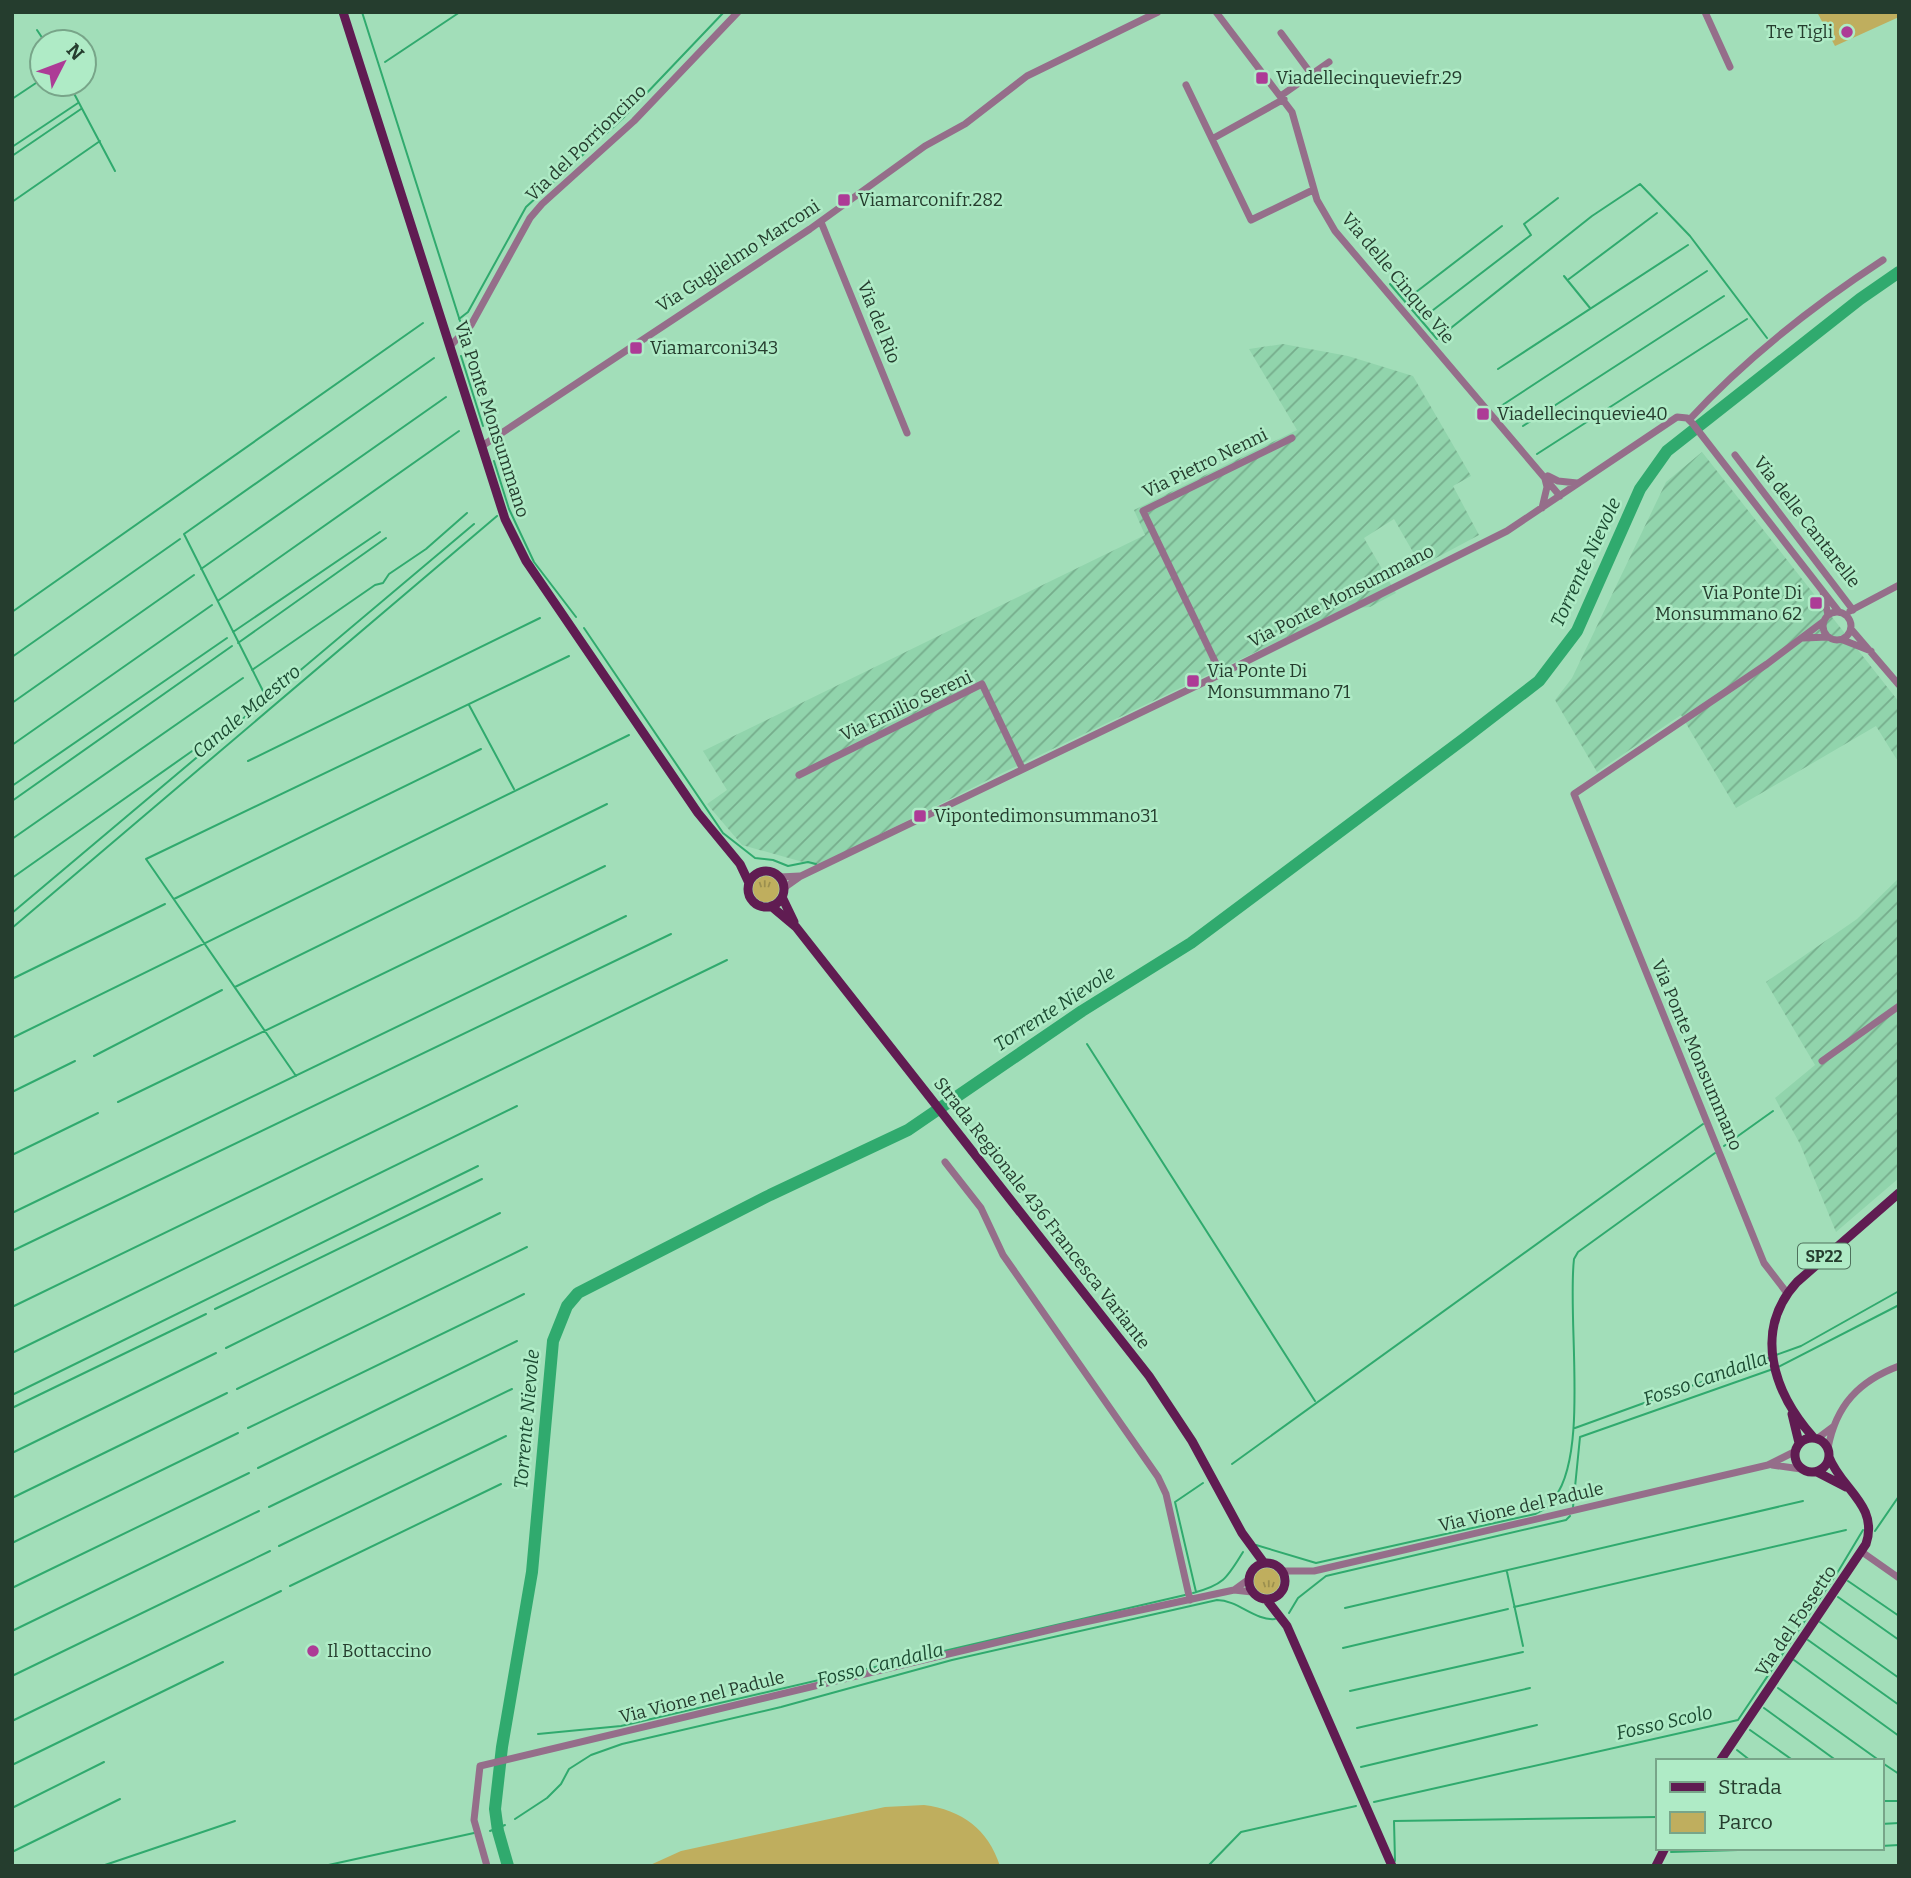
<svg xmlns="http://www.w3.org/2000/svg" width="1911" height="1878" viewBox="0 0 1911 1878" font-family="Bitter,serif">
<defs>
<pattern id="industrial-furrows" width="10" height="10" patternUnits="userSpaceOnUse" patternTransform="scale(1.75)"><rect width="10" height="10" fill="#91d4ac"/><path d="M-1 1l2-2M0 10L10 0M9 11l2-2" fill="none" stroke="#76ad8c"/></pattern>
<pattern id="grass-tufts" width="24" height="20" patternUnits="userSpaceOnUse" patternTransform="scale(1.75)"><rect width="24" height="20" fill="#bfae5e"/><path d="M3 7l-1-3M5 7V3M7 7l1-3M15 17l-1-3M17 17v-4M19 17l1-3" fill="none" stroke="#9b8f4e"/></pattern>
</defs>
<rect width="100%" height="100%" fill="#a2deb9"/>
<path fill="url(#industrial-furrows)" d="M1283 344 1348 356 1413 376 1471 476 1453 486 1479 535 1421 566 1394 519 1364 538 1396 593 1370 607 1346 609 996 776 817 866 742 845 707 804 727 790 703 751 1145 535 1134 510 1297 430 1249 349Z
M1702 452 1899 702V763L1876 726 1736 808 1681 715 1597 772 1555 700 1572 678 1666 482Z
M1899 878V1178L1836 1232 1800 1144 1775 1098 1815 1065 1766 982 1857 919Z"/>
<path fill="url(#grass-tufts)" d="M753 889a13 13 0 1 1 26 0a13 13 0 1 1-26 0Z
M1254 1581a13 13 0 1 1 26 0a13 13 0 1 1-26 0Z"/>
<path fill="#bfae5e" d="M1817 12H1899V17L1835 46Z
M924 1805C962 1810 988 1829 1000 1866H648L681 1851 885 1807Z"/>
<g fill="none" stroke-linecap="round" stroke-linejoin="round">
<path stroke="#30aa6e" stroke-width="2" d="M362 12 460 321
M37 30 45 42
M385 62 460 12
M69 84 115 171
M12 99 42 79
M12 147 78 103
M12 156 81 109
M12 202 100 141
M1564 276 1590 308
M1569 279 1657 213
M1390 284 1437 339 1592 216 1640 184 1690 236 1767 338
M1407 299 1502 226
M1424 317 1531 235 1524 224 1558 198
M459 319 468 312 526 207 622 119 724 12
M461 356 483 426
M1498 369 1688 245
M1501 406 1707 271
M1523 426 1724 296
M1537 454 1747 319
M494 461 509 509 534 562 576 617
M201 569 446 397
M219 600 459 431
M12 612 423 323
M584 628 723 833 755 858 773 860 788 866 808 862 816 864
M233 632 380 532
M238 643 386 538
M12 657 180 539
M252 670 375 585 383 583 389 574 426 549 467 513
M263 691 184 534 434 358
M12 703 194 575
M469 705 514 789
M12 745 212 605
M248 761 540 618
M12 786 227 638
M12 801 232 646
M12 839 243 678
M12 878 195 749
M174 899 481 749
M12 913 474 524
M12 928 497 516
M12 979 165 904
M235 987 607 804
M12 1038 629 735
M1087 1044 1315 1401
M94 1056 222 990
M296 1076 146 859 569 656
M12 1092 75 1061
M118 1102 605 866
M1724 1146 1773 1111
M12 1155 98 1113
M12 1213 626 916
M12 1251 671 934
M12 1307 727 960
M215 1309 482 1179
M226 1348 500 1213
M12 1353 517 1106
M1776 1355 1801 1346 1899 1291
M1778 1367 1899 1305
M237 1389 527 1247
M12 1395 478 1166
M12 1408 206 1314
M248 1428 524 1294
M1575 1428 1771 1357
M12 1453 216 1353
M1232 1464 1703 1124
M258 1468 517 1341
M1555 1497C1589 1452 1567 1318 1574 1259L1578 1252 1715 1153
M12 1498 227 1393
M269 1507 512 1389
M1573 1507 1580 1437 1773 1369
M1875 1531 1899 1496
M12 1543 238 1433
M1256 1545 1316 1563 1535 1514 1548 1507
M279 1546 506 1436
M1507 1572 1523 1646
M1848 1581 1899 1616
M290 1586 501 1484
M12 1588 249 1473
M1196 1592 1175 1502 1203 1483
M1193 1593C1224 1585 1227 1578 1243 1552
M1838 1597 1899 1640
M1514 1607 1846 1530
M1345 1608 1803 1501
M1289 1613 1298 1598 1326 1576 1566 1520 1570 1516
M1820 1622 1899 1678
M12 1631 259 1511
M1808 1640 1899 1705
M1343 1648 1508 1609
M1794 1660 1899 1736
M12 1676 270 1551
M1778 1688 1880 1761
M1350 1691 1523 1652
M1764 1708 1837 1761
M12 1721 281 1591
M1357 1728 1530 1688
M1750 1730 1794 1761
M538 1734 621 1726 1185 1595
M1737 1750 1751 1761
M1881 1762 1899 1774
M12 1765 223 1662
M1361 1767 1537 1725
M1881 1801H1899
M1374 1802 1738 1720 1839 1570 1863 1530
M12 1808 104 1762
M515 1819 547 1798 561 1784 569 1769 591 1755 622 1744 781 1707 952 1660 1217 1600C1238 1600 1255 1621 1275 1619
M1881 1824 1899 1823
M490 1831 505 1825
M1881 1846 1899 1845
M12 1852 120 1799
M1671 1852 1803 1848
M1395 1861 1394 1821 1657 1817
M102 1866 235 1821
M324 1866 474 1833
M1208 1866 1241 1832 1356 1806
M1380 1866H1387"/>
<path stroke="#30aa6e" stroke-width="12" d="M508 1866 498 1831 495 1809 502 1747 532 1572 553 1341 567 1306 578 1293 770 1195 908 1130 1082 1011 1191 943 1465 738 1539 681 1577 631 1640 489 1667 451 1860 299 1899 272"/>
<path stroke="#956e8a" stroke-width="7" d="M1216 12 1292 112 1317 200 1335 231 1560 496
M1705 12 1730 67
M1281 33 1312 75
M1186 85 1251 220 1313 190
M1282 95 1329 62
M1212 139 1284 99
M821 222 907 433
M451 345 471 325 530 218 542 204 634 121 738 12
M1689 420C1747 357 1811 307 1883 260
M482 446 810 229 925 146 965 124 1027 76 1158 12
M1735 455 1853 610
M1548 476 1558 481 1577 483
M1542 508 1547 487 1545 479
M1823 592 1828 615
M1850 611 1899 585
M1823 626a14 14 0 1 1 28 0a14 14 0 1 1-28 0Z
M1851 629 1899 685
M1803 638 1828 637
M1843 640 1871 651
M1221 674 1143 511 1292 438
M799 775 982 684 1022 768
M780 877 800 876
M784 888 801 876 1221 674 1507 531 1677 417 1687 418 1693 424 1839 612
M1822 1061 1899 1006
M945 1162 981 1208 1003 1255 1158 1477 1166 1494 1190 1600
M1787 1293 1764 1263 1574 794 1767 664 1824 621
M1818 1438 1834 1426
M1828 1448C1836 1405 1859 1381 1899 1366
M1772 1465 1801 1469
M1862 1552 1899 1578
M1281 1571H1314L1768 1465 1794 1452
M1234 1590 1252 1592
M487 1866 474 1820 480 1766 1066 1626 1234 1590 1249 1579"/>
<path stroke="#601c52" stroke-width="9" d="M343 12 505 519 526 561 698 813 740 864 749 883
M748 889a18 18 0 1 1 36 0a18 18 0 1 1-36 0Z
M782 897 794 922
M771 906 796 927 1149 1376 1192 1441 1242 1533 1264 1563
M1792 1414 1799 1443
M1813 1437C1774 1393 1752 1331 1797 1282L1899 1193
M1795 1455a17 17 0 1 1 34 0a17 17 0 1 1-34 0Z
M1817 1472 1846 1487
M1249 1581a18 18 0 1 1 36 0a18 18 0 1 1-36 0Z
M1266 1599 1287 1626 1392 1866
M1720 1761 1866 1544C1879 1505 1841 1489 1829 1457
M1656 1866 1665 1848"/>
</g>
<g fill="#ad3b96" stroke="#afebc6" stroke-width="2.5">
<circle cx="1847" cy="32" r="7"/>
<rect x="1255" y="71" width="14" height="14" rx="3.5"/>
<rect x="837" y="193" width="14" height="14" rx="3.5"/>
<rect x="629" y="341" width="14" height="14" rx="3.5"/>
<rect x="1476" y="407" width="14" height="14" rx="3.5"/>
<rect x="1809" y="596" width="14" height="14" rx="3.5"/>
<rect x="1186" y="674" width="14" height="14" rx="3.5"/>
<rect x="913" y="809" width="14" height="14" rx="3.5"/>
<circle cx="313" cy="1651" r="7"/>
</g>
<g text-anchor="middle" stroke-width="5" stroke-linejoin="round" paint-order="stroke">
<rect fill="#afebc6" stroke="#4e715c" stroke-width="2" x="1798" y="1243.5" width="52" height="25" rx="5"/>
<g font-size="16" font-weight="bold" fill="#253d2e">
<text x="1824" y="1262">SP22</text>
</g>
<g font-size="18" fill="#253d2e" stroke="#afebc6" text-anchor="start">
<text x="1833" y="38" text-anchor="end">Tre Tigli</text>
<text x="1276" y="84">Viadellecinqueviefr.29</text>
<text x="858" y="206">Viamarconifr.282</text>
<text x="650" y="354">Viamarconi343</text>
<text x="1497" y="420">Viadellecinquevie40</text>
<text x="1802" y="599" text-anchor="end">Via Ponte Di<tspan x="1802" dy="21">Monsummano 62</tspan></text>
<text x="1207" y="677">Via Ponte Di<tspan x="1207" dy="21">Monsummano 71</tspan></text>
<text x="934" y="822">Vipontedimonsummano31</text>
<text x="327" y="1657">Il Bottaccino</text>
</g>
<g font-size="18" fill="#253d2e" stroke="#afebc6">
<text transform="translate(586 143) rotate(-44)" y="6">Via del Porrioncino</text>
<text transform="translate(738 256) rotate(-33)" y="6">Via Guglielmo Marconi</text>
<text transform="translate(1398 278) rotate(50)" y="6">Via delle Cinque Vie</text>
<text transform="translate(879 322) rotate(68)" y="6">Via del Rio</text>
<text transform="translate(492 419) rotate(72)" y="6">Via Ponte Monsummano</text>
<text transform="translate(1205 463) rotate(-26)" y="6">Via Pietro Nenni</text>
<text transform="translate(1807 522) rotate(52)" y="6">Via delle Cantarelle</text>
<text transform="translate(1341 596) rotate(-27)" y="6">Via Ponte Monsummano</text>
<text transform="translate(906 706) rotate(-25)" y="6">Via Emilio Sereni</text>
<text transform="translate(1697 1055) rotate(67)" y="6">Via Ponte Monsummano</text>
<text transform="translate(1042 1213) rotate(52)" y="6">Strada Regionale 436 Francesca Variante</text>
<text transform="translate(1521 1507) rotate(-13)" y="6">Via Vione del Padule</text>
<text transform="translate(1796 1621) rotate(-56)" y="6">Via del Fossetto</text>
<text transform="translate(702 1697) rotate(-14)" y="6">Via Vione nel Padule</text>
</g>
<g font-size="19" font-style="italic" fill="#1c4b32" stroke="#afebc6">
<text transform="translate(1585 562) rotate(-65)" y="7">Torrente Nievole</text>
<text transform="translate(246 711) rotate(-40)" y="7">Canale Maestro</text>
<text transform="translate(1054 1008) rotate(-33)" y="7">Torrente Nievole</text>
<text transform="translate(1705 1378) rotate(-19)" y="7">Fosso Candalla</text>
<text transform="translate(526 1419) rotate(-85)" y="7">Torrente Nievole</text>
<text transform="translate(880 1664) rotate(-14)" y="7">Fosso Candalla</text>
<text transform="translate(1664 1722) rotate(-13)" y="7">Fosso Scolo</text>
</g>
</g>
<rect width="1911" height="1878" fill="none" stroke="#253d2e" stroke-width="28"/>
<rect x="1656" y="1759" width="228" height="91" fill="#afebc6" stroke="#78a589" stroke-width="2"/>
<rect x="1670" y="1782" width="35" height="10" fill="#601c52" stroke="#78a589" stroke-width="2"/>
<text x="1718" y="1794" font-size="21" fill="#253d2e">Strada</text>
<rect x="1670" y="1812" width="35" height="21" fill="#bfae5e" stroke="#78a589" stroke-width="2"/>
<text x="1718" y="1829" font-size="21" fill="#253d2e">Parco</text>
<g transform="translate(63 63) rotate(48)"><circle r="33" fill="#afebc6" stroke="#78a589" stroke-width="2"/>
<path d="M0-5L12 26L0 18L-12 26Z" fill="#ad3b96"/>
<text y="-10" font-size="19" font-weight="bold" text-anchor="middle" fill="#253d2e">N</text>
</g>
</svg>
